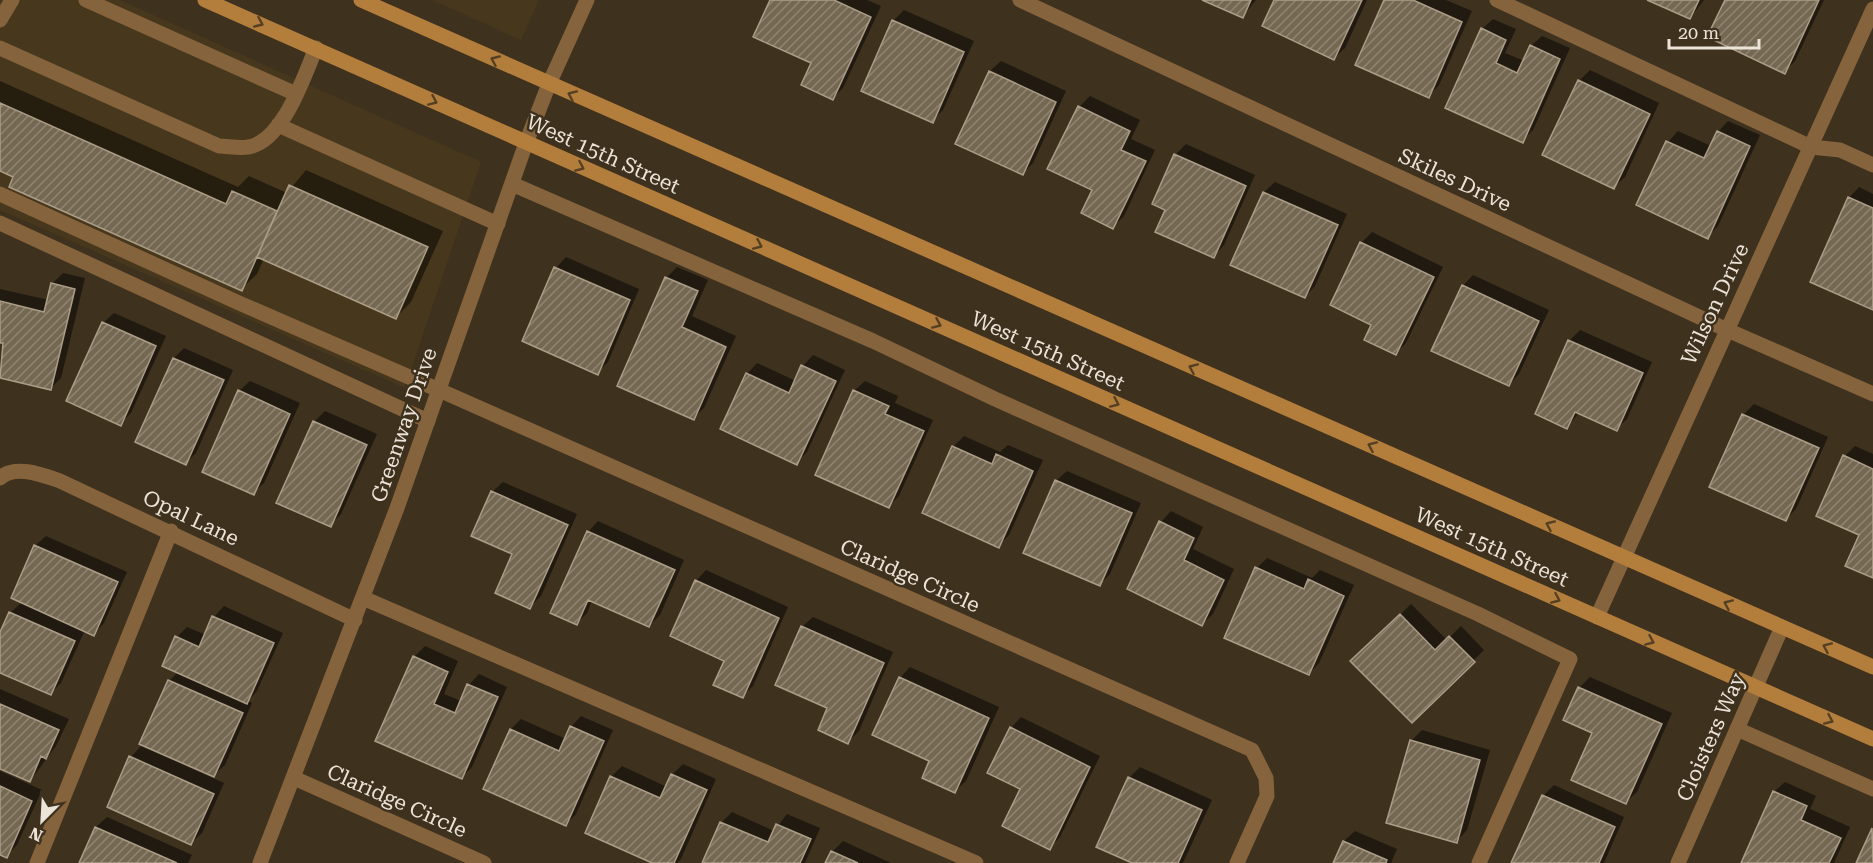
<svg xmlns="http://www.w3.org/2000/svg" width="1873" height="863" viewBox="0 0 1873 863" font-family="'Roboto Serif',serif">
<defs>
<pattern id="building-hatch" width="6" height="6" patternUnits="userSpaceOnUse" patternTransform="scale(1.5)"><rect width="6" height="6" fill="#756852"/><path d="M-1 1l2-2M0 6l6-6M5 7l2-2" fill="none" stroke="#8f8572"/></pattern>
</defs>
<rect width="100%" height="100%" fill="#3e311e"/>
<path fill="#47371c" d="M0 0H120L481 162 405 388 0 210Z
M432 0H539L521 40Z"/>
<path fill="#0007" d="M772 0H867L881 6 843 88 833 98Z
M1206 0H1256L1243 16Z
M1275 0H1367L1345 48 1334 58Z
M1385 0H1446L1472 11 1439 85 1429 96Z
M1651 0H1704L1690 18Z
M1727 0H1824L1795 61 1784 72Z
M904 10 974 41 943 110 932 121 863 90 894 20Z
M1493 19 1516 29 1505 53 1524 61 1531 46 1542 36 1570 48 1533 130 1522 141 1482 29Z
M1001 61 1066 91 1033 163 1023 173 990 71Z
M1590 70 1659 103 1625 177 1614 187 1579 81Z
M0 81 238 187 249 176 287 193 306 170 443 231 411 302 396 317 264 258 257 274 241 289 0 169Z
M1090 96 1140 120 1131 139 1155 150 1124 216 1113 227 1094 190 1079 107Z
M1728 121 1760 135 1718 226 1707 237 1668 142 1678 131 1711 146 1718 132Z
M1186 144 1255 175 1224 245 1214 256 1167 209 1154 203 1175 155Z
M1275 182 1347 214 1315 286 1305 297 1232 264 1264 192Z
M1859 187 1873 194V308L1849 198Z
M1372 232 1443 267 1406 343 1396 353 1373 324 1361 243Z
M566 257 639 289 608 362 597 373 524 341 556 268Z
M677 267 708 280 692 316 736 336 704 408 693 418 619 385 667 277Z
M63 273 85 278 61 378 51 388 0 376 5 342 0 341V289L49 300 52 284Z
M1473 275 1549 310 1519 374 1509 385 1463 286Z
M114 313 166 336 131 413 120 424 103 323Z
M1580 330 1652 362 1627 419 1616 429 1579 413 1567 427 1569 341Z
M184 348 233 370 196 453 186 463 137 442 174 358Z
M813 355 845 370 807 452 796 463 747 374 757 363 796 381 803 366Z
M250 381 300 403 264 483 253 493 239 391Z
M865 381 898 396 895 403 933 420 899 496 889 506 854 391Z
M1754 404 1828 437 1796 509 1786 519 1711 486 1743 415Z
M325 411 377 434 341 514 330 525 314 422Z
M964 436 1000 452 1008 445 1043 460 1009 535 998 546 953 447Z
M1855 446 1873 454V577L1845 456Z
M1067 471 1141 503 1110 574 1100 584 1056 481Z
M503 482 577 514 541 596 530 607 492 492Z
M1171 511 1203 527 1193 549 1234 569 1213 614 1202 624 1129 589 1161 522Z
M598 521 684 560 660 615 649 626 592 600 587 613 576 624 588 532Z
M46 536 127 572 104 623 94 634 85 630 61 683 50 694 0 671V636L10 613 22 602 35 546Z
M1267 558 1312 578 1320 570 1354 585 1319 663 1309 674 1257 568Z
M706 570 788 607 753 686 742 696 696 581Z
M1411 604 1447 640 1461 626 1484 650 1412 721 1353 661Z
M224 606 283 633 257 691 248 701 252 703 225 765 214 775 169 681 179 671 177 637 187 627 206 635 214 617Z
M813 617 893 652 859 731 848 742 829 707 802 627Z
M425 646 458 661 444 694 461 701 469 685 479 674 507 687 472 767 462 777 414 657Z
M910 667 999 707 966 781 955 791 931 760 900 678Z
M1590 677 1672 713 1637 792 1626 802 1594 732 1565 719 1579 688Z
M0 689 69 719 56 746 30 781 0 768Z
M581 716 613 730 576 814 566 824 511 729 521 719 566 739 571 727Z
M1021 717 1100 756 1060 837 1050 848 1022 788 1011 728Z
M1422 730 1490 750 1467 830 1457 841 1411 741Z
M141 746 224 783 202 833 191 843 131 757Z
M683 764 716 779 681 859 677 863H655L611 777 622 766 667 787 672 775Z
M1140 767 1212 800 1183 863H1135L1129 778Z
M0 771 42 790 17 845 6 856 0 853Z
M1785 782 1816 796 1810 809 1850 827 1834 863H1743L1774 792Z
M1554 785 1624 817 1604 863H1513L1543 796Z
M732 812 774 831 787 814 820 828 805 863H704L721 823Z
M107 817 192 855 188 863H81L96 827Z
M1355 831 1397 849 1391 863H1335L1344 841Z
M843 841 891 863H827L832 852Z"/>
<path fill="url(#building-hatch)" stroke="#ac9d87" stroke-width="1.5" d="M770 0H834L871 17 833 100 801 85 811 63 753 37Z
M1202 0H1251L1243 18Z
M1274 0H1362L1334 60 1262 26Z
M1384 0H1413L1462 22 1429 98 1355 65Z
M1647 0H1699L1690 19Z
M1725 0H1819L1785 74 1707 37Z
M892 20 964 52 933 123 861 91Z
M1481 28 1506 40 1496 63 1517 73 1530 45 1560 59 1523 143 1445 108Z
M989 71 1056 102 1023 175 955 144Z
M1578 80 1650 114 1614 189 1542 155Z
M0 103 226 204 232 191 277 211 242 291 9 187 13 177 0 171Z
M1078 106 1130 131 1121 150 1146 161 1113 229 1081 213 1092 190 1047 169Z
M1717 131 1750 146 1708 239 1636 205 1666 141 1704 158Z
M1174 154 1246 186 1214 258 1155 232 1165 210 1152 204Z
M289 185 428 247 396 319 257 257Z
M1263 192 1338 225 1305 298 1230 265Z
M1848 197 1873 208V310L1810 282Z
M1360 242 1434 277 1396 355 1364 340 1371 325 1330 305Z
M554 267 630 300 598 375 522 341Z
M665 277 698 291 682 327 726 347 694 420 617 386Z
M51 283 75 289 51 390 0 378 3 343H0V301L44 312Z
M1462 285 1539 321 1509 386 1431 351Z
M102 322 156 346 121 426 66 401Z
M1568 340 1643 373 1617 431 1575 412 1567 429 1535 414Z
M173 358 224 380 186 465 135 442Z
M801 365 836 381 797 465 720 429 746 373 789 393Z
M238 390 290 414 254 495 202 472Z
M853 390 889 406 885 414 924 431 889 508 815 475Z
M1742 414 1819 448 1786 521 1709 487Z
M313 421 367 445 331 527 276 503Z
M952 446 992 464 996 454 1033 471 999 548 922 513Z
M1843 455 1873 469V578L1845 566 1859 535 1816 516Z
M1055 480 1132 513 1100 586 1023 553Z
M491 491 568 525 530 609 495 593 512 554 471 536Z
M1159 521 1194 538 1184 560 1224 580 1202 626 1127 589Z
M587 531 675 570 649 627 588 600 577 625 550 613Z
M34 545 118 582 94 636 11 598Z
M1255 567 1304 589 1308 579 1344 596 1309 675 1224 638Z
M695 580 779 618 743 698 713 685 724 661 670 636Z
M9 612 75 641 51 695 0 673V632Z
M1400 614 1435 650 1449 636 1475 662 1412 723 1350 661Z
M212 616 274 643 247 704 162 666 175 636 199 647Z
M801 626 884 663 848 744 818 730 827 708 775 685Z
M413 656 448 672 434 704 455 713 467 684 498 697 462 779 375 741Z
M899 677 989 718 955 793 922 778 929 761 872 735Z
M168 680 243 713 214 777 139 744Z
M1578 687 1662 724 1626 804 1571 780 1592 733 1563 720Z
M0 704 59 730 46 759 41 756 30 782 0 769Z
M570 726 604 741 566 826 483 789 510 729 559 751Z
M1010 727 1090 767 1050 850 1002 826 1020 789 987 773Z
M1410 740 1480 760 1457 843 1386 823Z
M129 756 214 794 191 845 107 807Z
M671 774 707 790 674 863H652L585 833 610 776 660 798Z
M1128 777 1202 810 1178 863H1132L1096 847Z
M0 786 32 801 7 858 0 855Z
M1773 791 1807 806 1801 820 1841 838 1829 863H1741Z
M1542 795 1615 827 1599 863H1511Z
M720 822 768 842 776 824 811 839 800 863H702Z
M95 827 177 863H79Z
M1872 828 1873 863H1856Z
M1343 841 1387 860 1386 863H1333Z
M831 851 858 863H825Z"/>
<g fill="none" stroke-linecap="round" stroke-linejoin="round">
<path stroke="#85633c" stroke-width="15" d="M86 0 296 94
M1497 0 1811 147 1840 150 1873 165
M0 20 12 0
M0 48 219 146C228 146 239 149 248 147 283 142 304 76 316 48
M278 125 498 224
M512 184 873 341 995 399 1478 614 1570 659 1479 863
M0 194 239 303 439 390
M0 223 428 421
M363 598 976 863
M1737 729 1873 789
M37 863 171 531"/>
<path stroke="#85633c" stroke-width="15" d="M1020 0 1725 329 1873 394
M439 390 1252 750 1266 778 1267 796 1237 863
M0 478C15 464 43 475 60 481L355 620
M294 778 484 863
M260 863 397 508 526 143 549 84 587 0
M1678 863 1782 627"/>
<path stroke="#85633c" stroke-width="15" d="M1597 617 1873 9"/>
<path stroke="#b37d3b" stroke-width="15" d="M205 0 1873 739
M361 0 1873 667"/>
</g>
<defs><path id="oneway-chevron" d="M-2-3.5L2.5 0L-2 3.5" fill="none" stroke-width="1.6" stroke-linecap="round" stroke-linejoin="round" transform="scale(1.5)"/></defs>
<g stroke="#554024">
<use href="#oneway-chevron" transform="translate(259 23) rotate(24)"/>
<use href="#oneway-chevron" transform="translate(495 60) rotate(-156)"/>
<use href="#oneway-chevron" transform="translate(572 95) rotate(-156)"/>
<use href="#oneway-chevron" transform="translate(433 101) rotate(24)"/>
<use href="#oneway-chevron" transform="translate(580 167) rotate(24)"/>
<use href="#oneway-chevron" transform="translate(758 245) rotate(24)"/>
<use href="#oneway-chevron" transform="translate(937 324) rotate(24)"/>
<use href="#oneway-chevron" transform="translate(1193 368) rotate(-156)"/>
<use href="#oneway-chevron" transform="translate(1115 403) rotate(24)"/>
<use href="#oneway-chevron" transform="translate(1372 446) rotate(-156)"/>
<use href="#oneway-chevron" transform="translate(1550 525) rotate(-156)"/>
<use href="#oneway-chevron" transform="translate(1556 599) rotate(24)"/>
<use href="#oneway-chevron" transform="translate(1728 604) rotate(-156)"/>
<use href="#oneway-chevron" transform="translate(1650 641) rotate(24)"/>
<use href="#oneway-chevron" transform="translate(1827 647) rotate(-156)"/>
<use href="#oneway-chevron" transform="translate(1829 720) rotate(24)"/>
</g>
<g text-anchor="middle" stroke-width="5" stroke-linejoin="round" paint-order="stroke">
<g font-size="21" fill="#ece4d8" stroke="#3e311e">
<text transform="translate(603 154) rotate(24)" y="7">West 15th Street</text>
<text transform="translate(1455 180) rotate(25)" y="7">Skiles Drive</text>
<text transform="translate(1715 304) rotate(-65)" y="7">Wilson Drive</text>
<text transform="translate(1048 351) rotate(24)" y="7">West 15th Street</text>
<text transform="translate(404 425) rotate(-71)" y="7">Greenway Drive</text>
<text transform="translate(191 518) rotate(25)" y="7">Opal Lane</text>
<text transform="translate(1492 547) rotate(24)" y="7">West 15th Street</text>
<text transform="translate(910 576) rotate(24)" y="7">Claridge Circle</text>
<text transform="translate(1711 737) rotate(-66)" y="7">Cloisters Way</text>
<text transform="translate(397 801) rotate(24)" y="7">Claridge Circle</text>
</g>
</g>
<g transform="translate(42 821) rotate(204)" stroke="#3e311e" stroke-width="4.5" paint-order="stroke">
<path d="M0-4.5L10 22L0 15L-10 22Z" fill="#ece4d8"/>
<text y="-9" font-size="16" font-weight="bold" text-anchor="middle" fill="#ece4d8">N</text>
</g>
<path d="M1669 39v9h90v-9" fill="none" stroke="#ece4d8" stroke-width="3"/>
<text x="1678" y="39" font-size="18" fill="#ece4d8" stroke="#3e311e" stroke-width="4.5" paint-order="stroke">20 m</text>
</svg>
